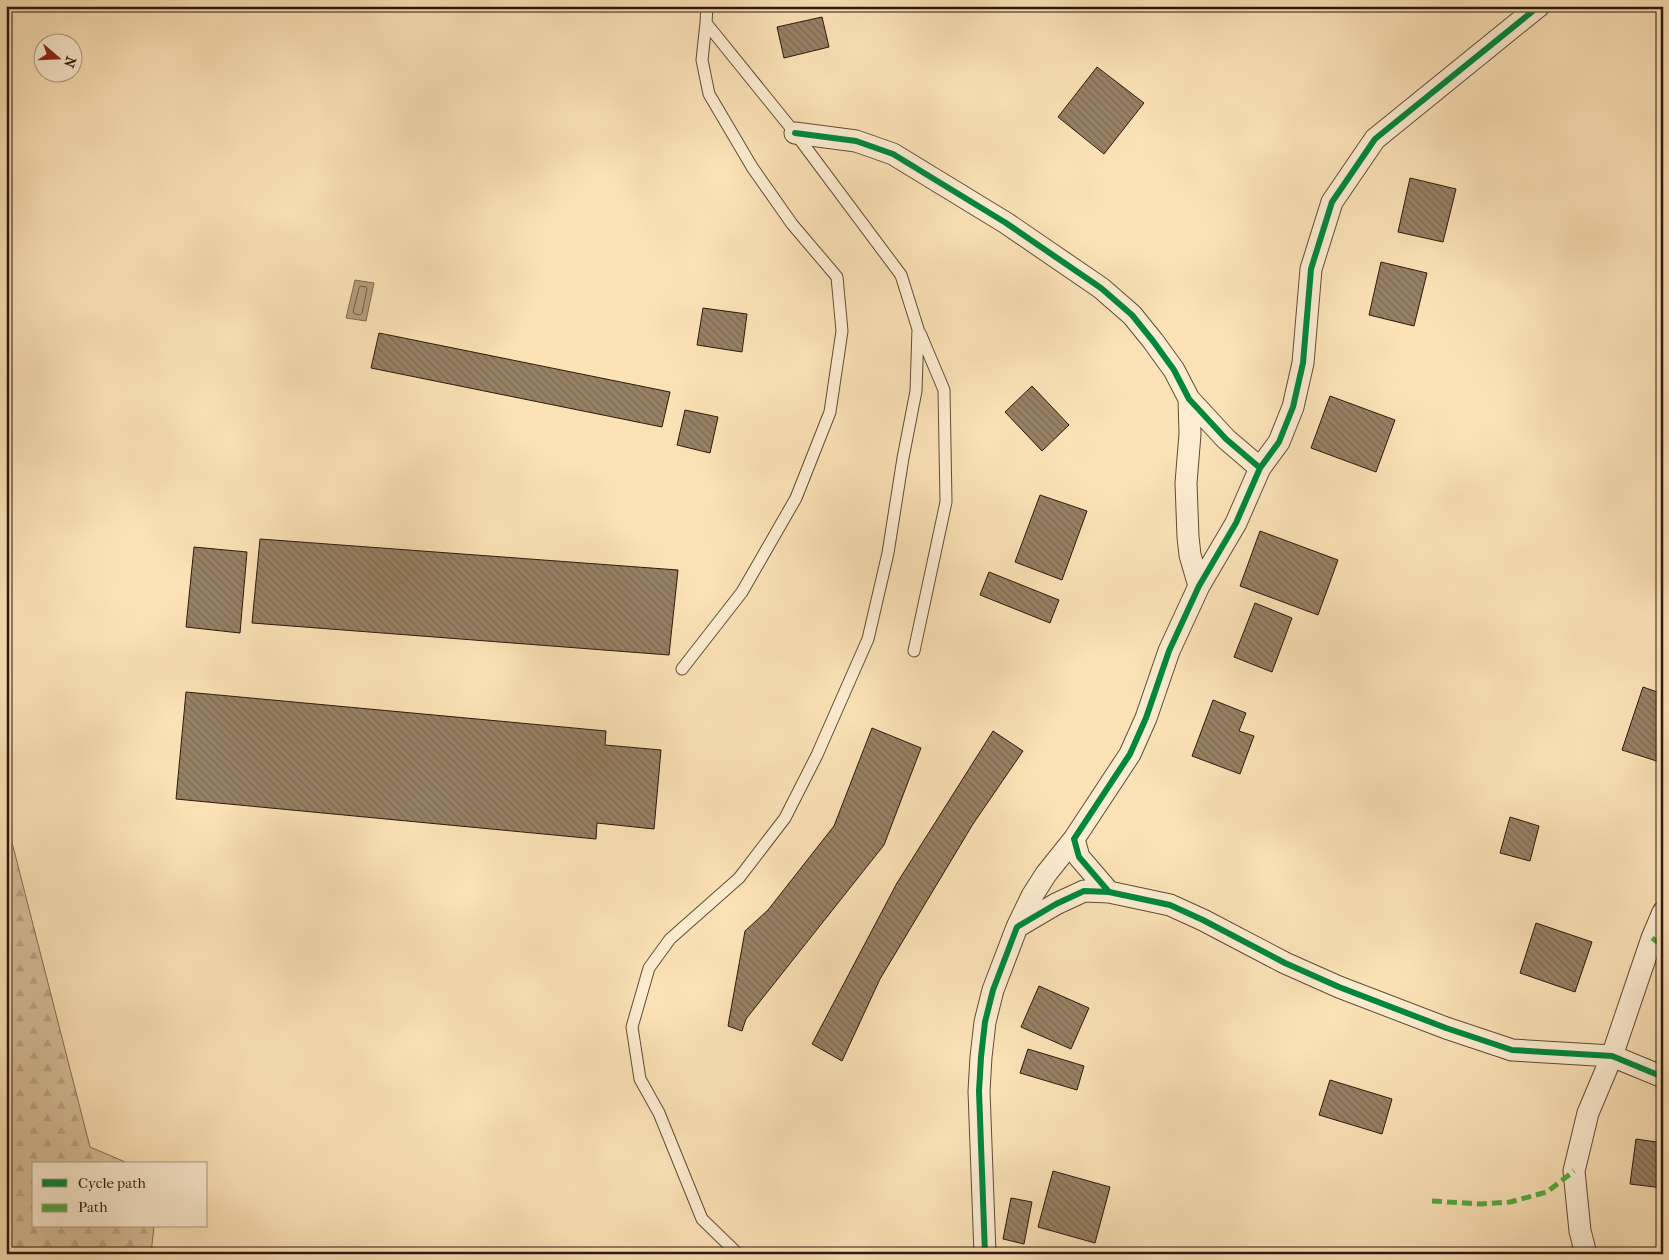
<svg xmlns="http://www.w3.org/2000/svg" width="1669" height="1260" viewBox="0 0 1669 1260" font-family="'IM FELL French Canon',serif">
<defs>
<pattern id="forest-firs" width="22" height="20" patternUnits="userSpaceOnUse" patternTransform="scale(1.25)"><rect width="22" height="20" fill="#d7bf99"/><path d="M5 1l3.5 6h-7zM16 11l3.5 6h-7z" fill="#b9a482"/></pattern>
<pattern id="building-back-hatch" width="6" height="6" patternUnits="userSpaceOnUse" patternTransform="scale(1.25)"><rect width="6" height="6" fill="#978164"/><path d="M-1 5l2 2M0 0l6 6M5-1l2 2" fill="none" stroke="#7b6951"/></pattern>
</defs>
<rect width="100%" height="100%" fill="#fae1b6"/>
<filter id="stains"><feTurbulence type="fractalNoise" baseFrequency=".004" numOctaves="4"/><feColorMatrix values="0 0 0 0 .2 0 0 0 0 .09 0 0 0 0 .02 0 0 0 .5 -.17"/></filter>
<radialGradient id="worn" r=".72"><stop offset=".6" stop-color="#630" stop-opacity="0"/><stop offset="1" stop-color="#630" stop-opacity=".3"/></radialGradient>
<path fill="url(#forest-firs)" stroke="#826c52" d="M6 819 90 1147 130 1164H34V1226H154L151 1254H6Z"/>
<path fill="#b49d7c" stroke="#7e684f" d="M355 280 374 283 366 321 346 318Z"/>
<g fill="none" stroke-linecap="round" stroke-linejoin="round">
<path stroke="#705b44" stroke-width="1" d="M361 286 366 287 367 289 362 313 360 315 355 314 353 312 359 288Z"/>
</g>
<path fill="url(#building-back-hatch)" stroke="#2c190b" d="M822 17 829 47 784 58 777 27Z
M1097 67 1144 103 1104 154 1058 117Z
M1410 178 1456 189 1443 242 1398 232Z
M1381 262 1427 273 1414 326 1369 315Z
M703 308 747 314 742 352 697 345Z
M379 333 670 392 662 427 371 368Z
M1032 386 1069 425 1042 451 1005 412Z
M1330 396 1395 420 1376 472 1311 448Z
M685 410 718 417 710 453 677 445Z
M1040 495 1087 511 1062 580 1015 562Z
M1260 531 1338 560 1318 615 1240 586Z
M260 539 678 570 669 655 252 623Z
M194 547 247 552 240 633 186 627Z
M989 572 1059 600 1050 623 980 595Z
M1255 603 1292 618 1272 672 1234 657Z
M1643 687 1663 694V763L1622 750Z
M186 692 606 731 605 745 661 750 654 829 597 823 596 839 176 799Z
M1213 700 1246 713 1239 731 1254 736 1240 774 1192 756Z
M872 728 921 748 884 845 746 1019 742 1031 728 1026 745 931 768 910 834 826Z
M993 731 1023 751 973 824 880 979 842 1061 812 1044 897 883Z
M1510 817 1539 826 1530 861 1500 853Z
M1536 923 1592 942 1575 992 1520 973Z
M1039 986 1089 1008 1071 1049 1021 1027Z
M1028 1049 1084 1066 1077 1090 1020 1073Z
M1330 1080 1392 1099 1382 1134 1319 1115Z
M1636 1139 1663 1143V1188L1630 1184Z
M1053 1171 1110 1187 1095 1243 1038 1227Z
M1011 1198 1032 1202 1024 1244 1003 1239Z"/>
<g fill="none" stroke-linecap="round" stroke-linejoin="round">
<defs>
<path id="service" d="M707 6 706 23 795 133 901 275 918 329 916 391 903 458 888 553 868 639 817 755 785 818 739 878 670 939 649 968 632 1027 640 1079 659 1113 702 1219 738 1254
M914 651 946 502 944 390 920 333
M682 669 742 592 796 498 830 412 842 331 837 277 792 224 752 167 709 94 702 60 706 23"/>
<path id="minor" d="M795 133 856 141 893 154 1006 223 1101 288 1132 315 1153 341 1174 370 1189 399 1226 439 1260 468
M1189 399 1190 434 1186 483 1188 537 1190 555 1199 586
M1109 892 1079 857 1074 839 1130 754 1146 718 1169 651 1199 586 1236 523 1260 468 1279 442 1293 407 1303 363 1311 269 1332 202 1375 139 1539 6
M1017 927 1032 896 1046 874 1074 839
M985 1254 979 1091 981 1057 985 1022 993 990 1017 927 1056 904 1084 891 1109 892 1170 905 1203 920 1285 963 1339 987 1446 1028 1512 1050 1612 1056 1663 1077
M1586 1254 1580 1231 1574 1171 1588 1113 1612 1056 1652 938 1663 912"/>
</defs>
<use href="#service" stroke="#604b36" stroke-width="13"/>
<use href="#minor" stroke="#604b36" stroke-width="23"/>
<use href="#service" stroke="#fcecd0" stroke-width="11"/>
<use href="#minor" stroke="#fcecd0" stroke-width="21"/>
<path stroke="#54a941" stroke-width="5" stroke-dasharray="10 5" stroke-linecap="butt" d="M1652 938 1663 946
M1432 1201 1481 1204 1510 1202 1547 1192 1574 1171"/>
<defs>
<path id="cycleway" d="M795 133 856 141 893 154 1006 223 1101 288 1132 315 1153 341 1174 370 1189 399 1226 439 1260 468
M1109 892 1079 857 1074 839 1130 754 1146 718 1169 651 1199 586 1236 523 1260 468 1279 442 1293 407 1303 363 1311 269 1332 202 1375 139 1539 6
M985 1254 979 1091 981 1057 985 1022 993 990 1017 927 1056 904 1084 891 1109 892 1170 905 1203 920 1285 963 1339 987 1446 1028 1512 1050 1612 1056 1663 1077"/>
</defs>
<use href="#cycleway" stroke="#fcecd0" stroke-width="9"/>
<use href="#cycleway" stroke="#00873e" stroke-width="6"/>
</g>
<rect width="1669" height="1260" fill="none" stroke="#fae1b6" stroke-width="25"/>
<rect x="8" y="8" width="1654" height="1245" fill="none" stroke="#2c190b" stroke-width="2.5"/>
<rect x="12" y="12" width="1644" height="1235" fill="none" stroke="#2c190b"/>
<rect x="32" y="1162" width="175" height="65" fill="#fcecd0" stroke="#a99881"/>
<rect x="42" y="1179" width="25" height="8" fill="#00873e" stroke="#a99881"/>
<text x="78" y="1188" font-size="15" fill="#2c190b">Cycle path</text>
<rect x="42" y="1204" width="25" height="8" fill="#54a941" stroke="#a99881"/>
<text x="78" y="1212" font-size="15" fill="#2c190b">Path</text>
<g transform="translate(58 58) rotate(109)"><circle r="24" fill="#fcecd0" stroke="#a99881"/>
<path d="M0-4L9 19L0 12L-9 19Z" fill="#8f2418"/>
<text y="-8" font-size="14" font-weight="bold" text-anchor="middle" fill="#2c190b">N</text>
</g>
<rect width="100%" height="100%" filter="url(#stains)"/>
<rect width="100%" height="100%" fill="url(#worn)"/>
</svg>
